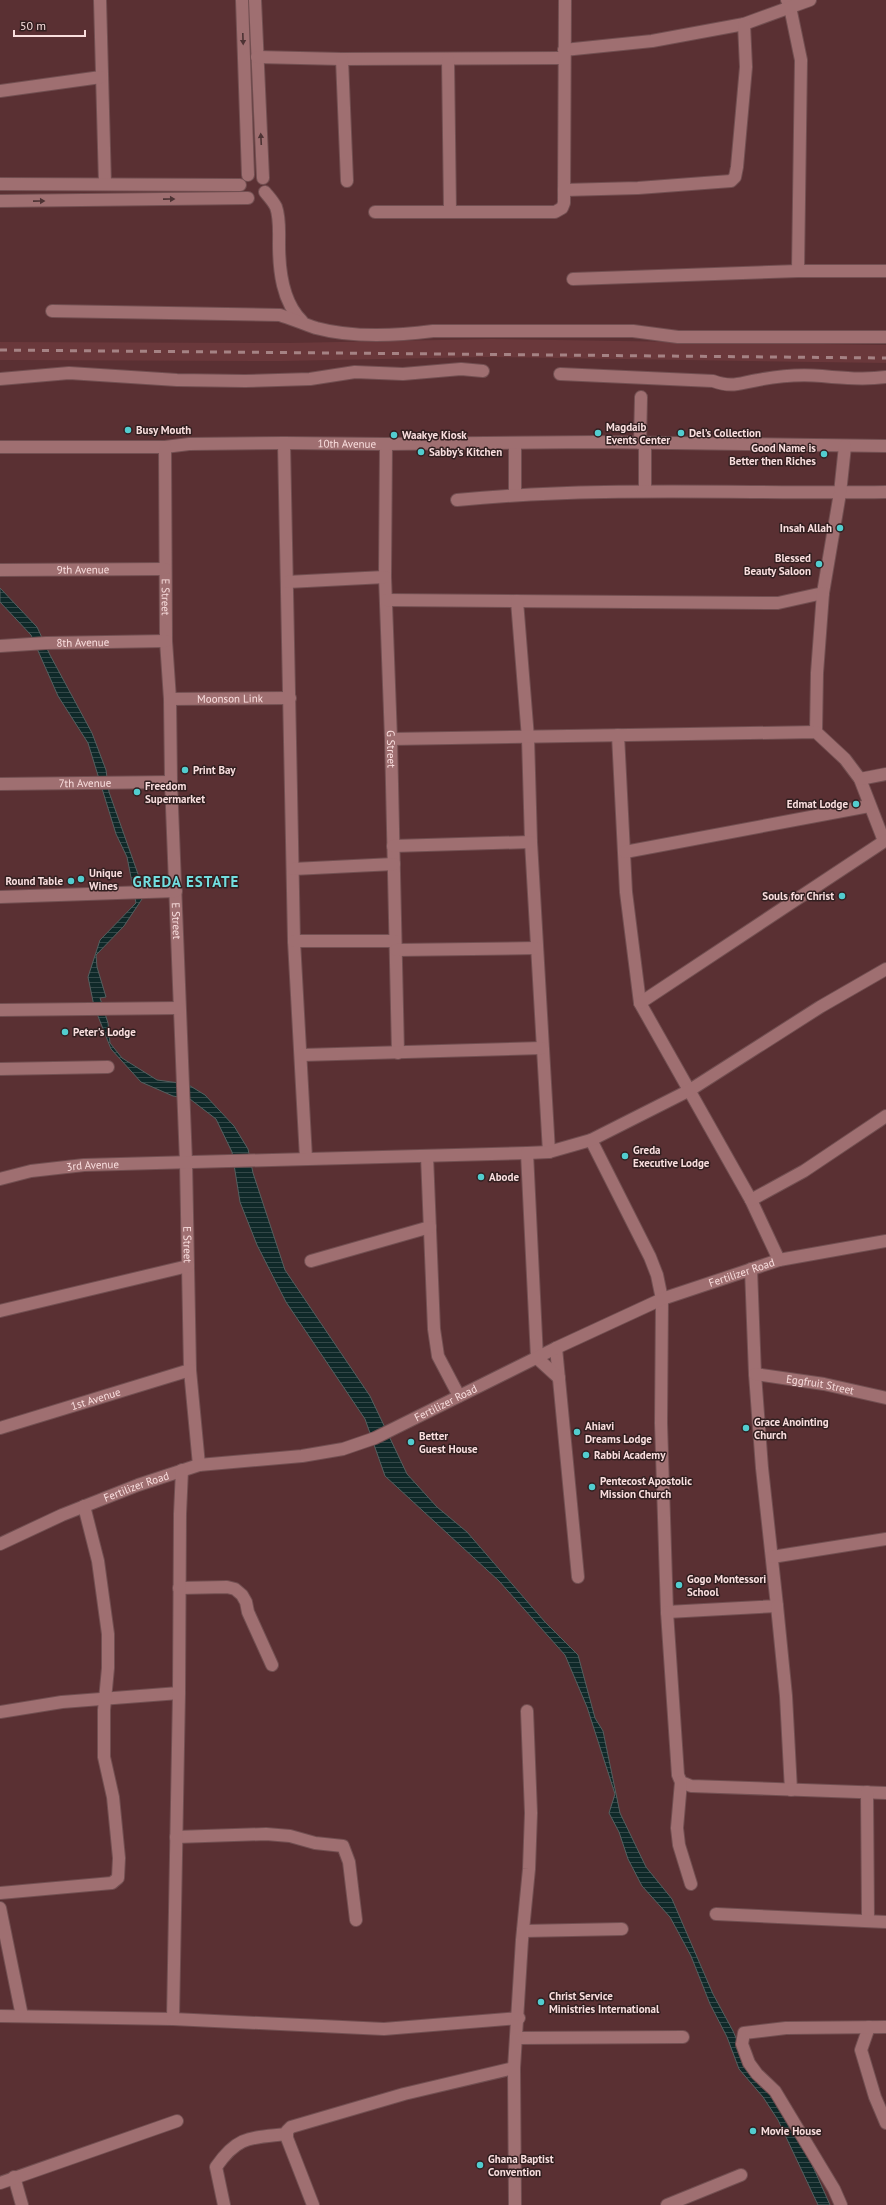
<svg xmlns="http://www.w3.org/2000/svg" width="886" height="2205" viewBox="0 0 886 2205" font-family="'PT Sans',sans-serif">
<defs>
<pattern id="water-rules" width="6" height="5" patternUnits="userSpaceOnUse"><rect width="6" height="5" fill="#0f2929"/><path d="M0 2.5h6" fill="none" stroke="#334848"/></pattern>
</defs>
<rect width="100%" height="100%" fill="#5a3033"/>
<path fill="#6a383b" d="M492 339 886 345V363L486 357 282 361 0 360V342L288 343Z"/>
<path fill="url(#water-rules)" stroke="#555f5f" d="M0 588 37 627 50 655 92 733 106 770 109 792 138 874 142 899 124 926 96 955 97 967 106 997 100 998 108 1023 110 1043 122 1058 157 1080 187 1084 205 1095 234 1126 248 1149 253 1173 285 1270 370 1396 407 1474 437 1507 467 1532 545 1622 578 1655 595 1718 603 1731 620 1813 646 1867 672 1899 713 1994 733 2031 748 2066 779 2103 807 2153 830 2205H818L778 2120 763 2097 739 2069 727 2037 710 2004 691 1956 670 1917 642 1886 628 1859 619 1832 609 1813 615 1794 587 1707 565 1655 499 1581 385 1476 365 1419 286 1302 257 1245 240 1202 232 1152 216 1119 190 1099 173 1096 141 1082 111 1049 94 1006 88 977 100 940 136 903 127 857 116 834 88 743 58 696 31 635 0 602Z"/>
<g fill="none" stroke-linecap="round" stroke-linejoin="round">
<defs>
<g id="minor">
<path d="M100 0 105 184"/>
<path d="M242 0 248 175"/>
<path d="M255 0 263 178"/>
<path d="M787 0 790 7 801 60 798 271"/>
<path d="M564 50 652 41 744 24 810 0"/>
<path d="M257 57 342 59 563 58"/>
<path d="M342 59 347 181"/>
<path d="M448 59 450 212"/>
<path d="M0 91 101 77"/>
<path d="M0 184 240 185"/>
<path d="M564 190 638 188 731 181 735 177 737 167 746 67 744 24"/>
<path d="M265 192C269 197 273 201 276 207 280 218 279 231 279 244 279 270 282 302 302 321"/>
<path d="M0 201 248 198"/>
<path d="M375 212H555L562 208 564 203 565 0"/>
<path d="M573 279 798 271H886"/>
<path d="M52 311 280 315C292 319 304 324 316 328 353 338 395 336 433 331H633L678 337H886"/>
<path d="M560 374 713 381C733 388 739 383 758 380 778 376 801 374 822 376 843 378 865 380 886 377"/>
<path d="M0 379 69 373 177 380 245 381 310 379 355 372 403 374 461 369 483 371"/>
<path d="M284 443 294 941 306 1158"/>
<path d="M515 443V494"/>
<path d="M640 443 641 397"/>
<path id="s1" d="M386 444 385 577 391 739 398 1053"/>
<path id="s2" d="M0 447H165L189 444 284 443 386 444 596 442 886 446"/>
<path id="s3" d="M165 447 166 641 170 699 171 782 186 1162 190 1370 199 1465"/>
<path d="M645 491V443"/>
<path d="M457 500C600 486 743 494 886 492"/>
<path id="s4" d="M0 570 165 569"/>
<path d="M287 582 385 577"/>
<path d="M386 600 778 603 823 593 840 493 845 446"/>
<path d="M517 601 528 738 531 842 549 1152"/>
<path id="s5" d="M0 646 46 643 166 641"/>
<path id="s6" d="M170 699 290 698"/>
<path d="M816 732 817 673 823 593"/>
<path d="M618 735 626 892 640 1003 751 1200 779 1260"/>
<path d="M391 739 816 732 845 759 860 779 884 841"/>
<path d="M860 779 886 774"/>
<path id="s7" d="M0 784 171 782"/>
<path d="M393 846 531 842"/>
<path d="M625 852 869 806"/>
<path d="M293 869 394 864"/>
<path d="M0 897 176 891"/>
<path d="M294 941H395"/>
<path d="M396 950 537 948"/>
<path d="M640 1003 886 840"/>
<path d="M0 1010 179 1008"/>
<path d="M302 1055 542 1048"/>
<path d="M0 1069 108 1067"/>
<path d="M591 1140 650 1257 657 1275 662 1299 661 1423 667 1612 777 1606 762 1468 755 1374 751 1269"/>
<path d="M427 1156 434 1329 438 1356 459 1396"/>
<path id="s8" d="M0 1179 31 1171 84 1165 527 1153"/>
<path d="M751 1200 804 1171 886 1116"/>
<path d="M311 1261 430 1227"/>
<path d="M0 1311 188 1266"/>
<path d="M556 1348 578 1577"/>
<path id="s9" d="M755 1374 824 1384 886 1398"/>
<path d="M559 1378 537 1358 527 1153 549 1152 591 1140 690 1090 820 1007 886 969"/>
<path id="s10" d="M0 1428 190 1370"/>
<path id="s11" d="M0 1544 62 1515 138 1485 199 1465 302 1456 343 1449 375 1438 556 1348 662 1299 779 1260 886 1241"/>
<path d="M772 1557 886 1539"/>
<path d="M179 1588 227 1587 235 1589 242 1595 246 1602 248 1612 272 1665"/>
<path d="M777 1606 786 1696 791 1790"/>
<path d="M667 1612 678 1775 681 1782 691 1786 886 1793"/>
<path d="M0 1712 62 1702 179 1693"/>
<path d="M681 1782 677 1828 679 1845 691 1884"/>
<path d="M867 1792 868 1921"/>
<path d="M176 1837 266 1834 290 1836 315 1843 343 1846 349 1862 356 1920"/>
<path d="M0 1893 112 1883 118 1878 119 1858 113 1797 104 1757V1710L108 1668V1634L98 1561 84 1506"/>
<path d="M0 1908 22 2016"/>
<path d="M716 1914 886 1922"/>
<path d="M523 1931 622 1929"/>
<path d="M0 2016 173 2019 384 2029 519 2018"/>
<path d="M173 2019 179 1693 180 1514 182 1470"/>
<path d="M869 2027 861 2050 875 2097 886 2123"/>
<path d="M517 2038 683 2037"/>
<path d="M14 2177 22 2205"/>
<path d="M0 2183 177 2121"/>
<path d="M224 2205 216 2167C238 2135 251 2138 287 2134"/>
<path d="M313 2205 287 2138V2131L291 2127 404 2094 514 2068"/>
<path d="M515 2205 514 2068 522 1940 529 1869 531 1813 527 1711"/>
<path d="M667 2205 741 2175"/>
<path d="M841 2205 834 2189 775 2091 757 2074 749 2063 742 2044 744 2033 786 2028 886 2027"/>
</g>
</defs>
<use href="#minor" stroke="#724f51" stroke-width="14"/>
<use href="#minor" stroke="#9f6f71" stroke-width="12"/>
<path stroke="#a58284" stroke-width="3" stroke-dasharray="7 7" stroke-linecap="butt" d="M0 350 886 358"/>
</g>
<defs><path id="oneway-solid" d="M-6-.8H1V-3.2L6.5 0L1 3.2V.8H-6Z"/></defs>
<g fill="#4d3334">
<use href="#oneway-solid" transform="translate(243 39) rotate(88)"/>
<use href="#oneway-solid" transform="translate(261 139) rotate(-93)"/>
<use href="#oneway-solid" transform="translate(169 199) rotate(-1)"/>
<use href="#oneway-solid" transform="translate(39 201) rotate(-1)"/>
</g>
<g fill="#52cdcf" stroke="#321f20" stroke-width="1.5">
<circle cx="128" cy="430" r="4"/>
<circle cx="598" cy="433" r="4"/>
<circle cx="681" cy="433" r="4"/>
<circle cx="394" cy="435" r="4"/>
<circle cx="421" cy="452" r="4"/>
<circle cx="824" cy="454" r="4"/>
<circle cx="840" cy="528" r="4"/>
<circle cx="819" cy="564" r="4"/>
<circle cx="185" cy="770" r="4"/>
<circle cx="137" cy="792" r="4"/>
<circle cx="856" cy="804" r="4"/>
<circle cx="81" cy="879" r="4"/>
<circle cx="71" cy="881" r="4"/>
<circle cx="842" cy="896" r="4"/>
<circle cx="65" cy="1032" r="4"/>
<circle cx="625" cy="1156" r="4"/>
<circle cx="481" cy="1177" r="4"/>
<circle cx="746" cy="1428" r="4"/>
<circle cx="577" cy="1432" r="4"/>
<circle cx="411" cy="1442" r="4"/>
<circle cx="586" cy="1455" r="4"/>
<circle cx="592" cy="1487" r="4"/>
<circle cx="679" cy="1585" r="4"/>
<circle cx="541" cy="2002" r="4"/>
<circle cx="753" cy="2131" r="4"/>
<circle cx="480" cy="2165" r="4"/>
</g>
<g text-anchor="middle" stroke-width="3" stroke-linejoin="round" paint-order="stroke">
<g font-size="11" font-weight="bold" fill="#f9dede" stroke="#321f20" text-anchor="start">
<text x="606" y="431">Magdaib<tspan x="606" dy="13">Events Center</tspan></text>
<text x="136" y="434">Busy Mouth</text>
<text x="689" y="437">Del’s Collection</text>
<text x="402" y="439">Waakye Kiosk</text>
<text x="816" y="452" text-anchor="end">Good Name is<tspan x="816" dy="13">Better then Riches</tspan></text>
<text x="429" y="456">Sabby’s Kitchen</text>
<text x="832" y="532" text-anchor="end">Insah Allah</text>
<text x="811" y="562" text-anchor="end">Blessed<tspan x="811" dy="13">Beauty Saloon</tspan></text>
<text x="193" y="774">Print Bay</text>
<text x="145" y="790">Freedom<tspan x="145" dy="13">Supermarket</tspan></text>
<text x="848" y="808" text-anchor="end">Edmat Lodge</text>
<text x="89" y="877">Unique<tspan x="89" dy="13">Wines</tspan></text>
<text x="63" y="885" text-anchor="end">Round Table</text>
<text x="834" y="900" text-anchor="end">Souls for Christ</text>
<text x="73" y="1036">Peter's Lodge</text>
<text x="633" y="1154">Greda<tspan x="633" dy="13">Executive Lodge</tspan></text>
<text x="489" y="1181">Abode</text>
<text x="754" y="1426">Grace Anointing<tspan x="754" dy="13">Church</tspan></text>
<text x="585" y="1430">Ahiavi<tspan x="585" dy="13">Dreams Lodge</tspan></text>
<text x="419" y="1440">Better<tspan x="419" dy="13">Guest House</tspan></text>
<text x="594" y="1459">Rabbi Academy</text>
<text x="600" y="1485">Pentecost Apostolic<tspan x="600" dy="13">Mission Church</tspan></text>
<text x="687" y="1583">Gogo Montessori<tspan x="687" dy="13">School</tspan></text>
<text x="549" y="2000">Christ Service<tspan x="549" dy="13">Ministries International</tspan></text>
<text x="761" y="2135">Movie House</text>
<text x="488" y="2163">Ghana Baptist<tspan x="488" dy="13">Convention</tspan></text>
</g>
<g font-size="11" fill="#f9dede" stroke="#321f20">
<text dy="4" stroke="none"><textPath href="#s2" startOffset="347">10th Avenue</textPath></text>
<text dy="4" stroke="none"><textPath href="#s4" startOffset="83">9th Avenue</textPath></text>
<text dy="4" stroke="none"><textPath href="#s3" startOffset="150">E Street</textPath></text>
<text dy="4" stroke="none"><textPath href="#s5" startOffset="83">8th Avenue</textPath></text>
<text dy="4" stroke="none"><textPath href="#s6" startOffset="60">Moonson Link</textPath></text>
<text dy="4" stroke="none"><textPath href="#s1" startOffset="305">G Street</textPath></text>
<text dy="4" stroke="none"><textPath href="#s7" startOffset="85">7th Avenue</textPath></text>
<text dy="4" stroke="none"><textPath href="#s3" startOffset="474">E Street</textPath></text>
<text dy="4" stroke="none"><textPath href="#s8" startOffset="94">3rd Avenue</textPath></text>
<text dy="4" stroke="none"><textPath href="#s3" startOffset="798">E Street</textPath></text>
<text dy="4" stroke="none"><textPath href="#s11" startOffset="796">Fertilizer Road</textPath></text>
<text dy="4" stroke="none"><textPath href="#s9" startOffset="66">Eggfruit Street</textPath></text>
<text dy="4" stroke="none"><textPath href="#s10" startOffset="100">1st Avenue</textPath></text>
<text dy="4" stroke="none"><textPath href="#s11" startOffset="472">Fertilizer Road</textPath></text>
<text dy="4" stroke="none"><textPath href="#s11" startOffset="148">Fertilizer Road</textPath></text>
</g>
<g font-size="15" font-weight="bold" letter-spacing="1" fill="#72dee0" stroke="#321f20">
<text x="186" y="887">GREDA ESTATE</text>
</g>
</g>
<path d="M14 30v6h71v-6" fill="none" stroke="#f9dede" stroke-width="2"/>
<text x="20" y="30" font-size="12" fill="#f9dede" stroke="#321f20" stroke-width="3" paint-order="stroke">50 m</text>
</svg>
